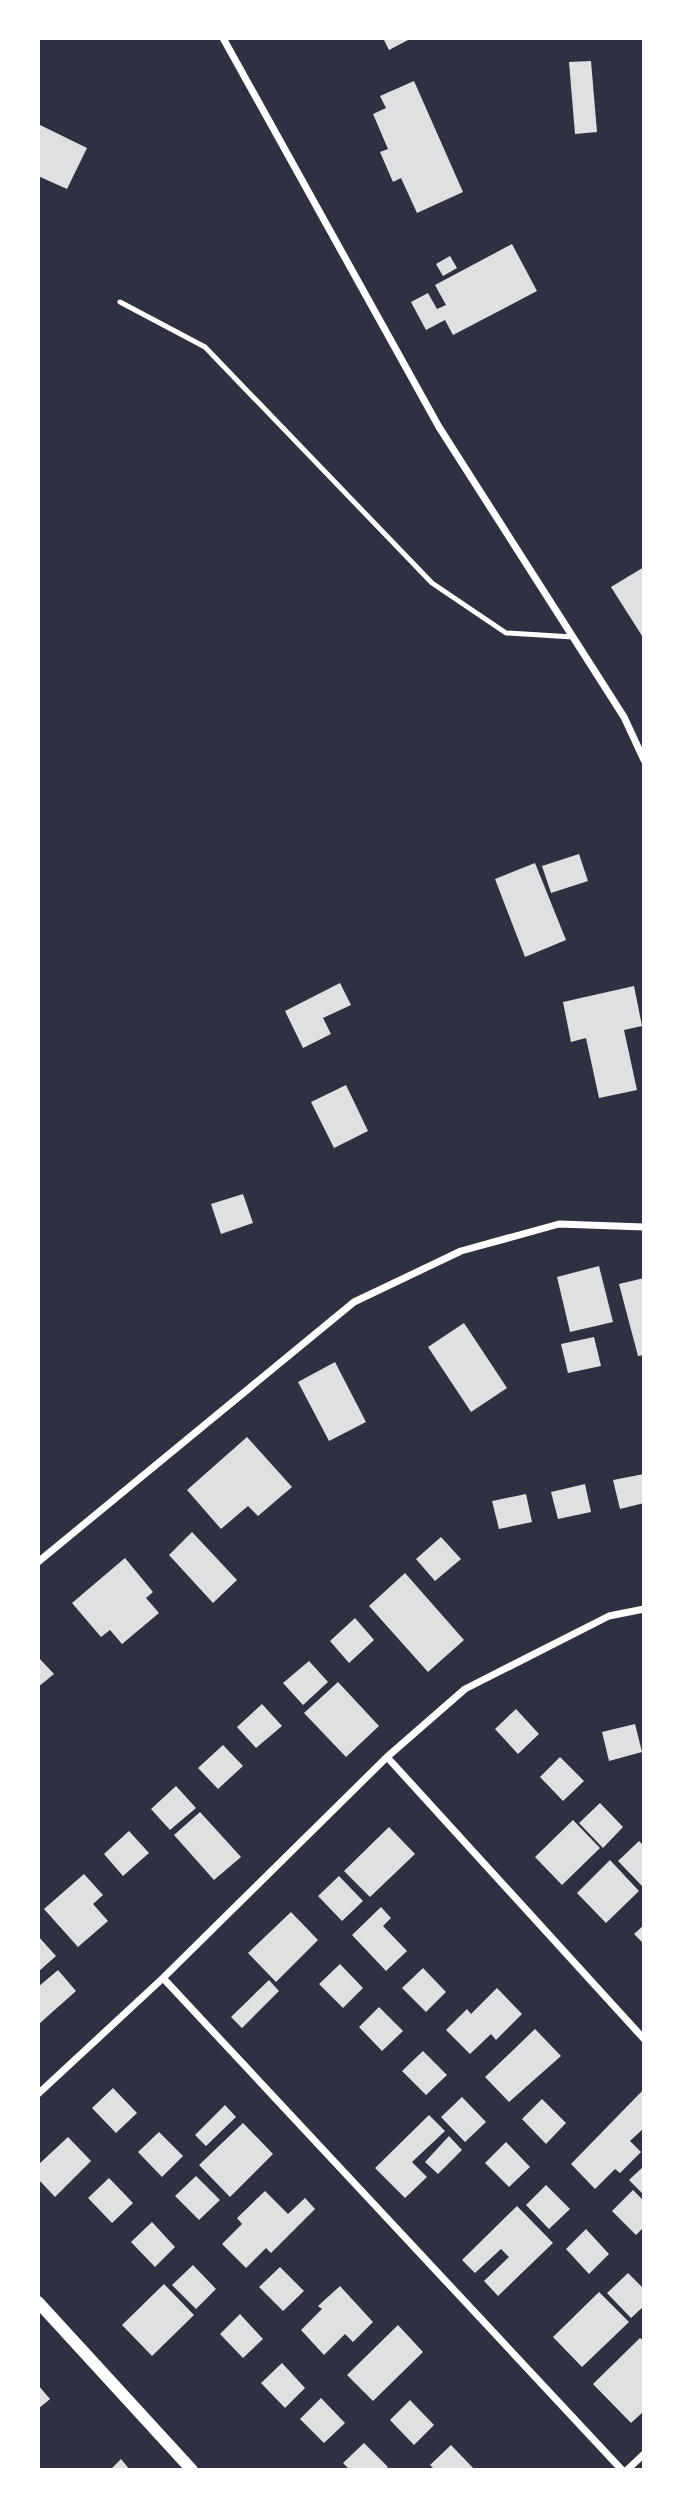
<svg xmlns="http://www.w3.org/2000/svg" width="682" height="2508" viewBox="0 0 682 2508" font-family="'DM Sans',sans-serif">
<rect width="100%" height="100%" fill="#2d3142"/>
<path fill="#e0e0e3" d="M383 38H412L389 50Z
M591 61 597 132 575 134 569 62Z
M414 81 463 192 417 213 401 178 393 182 380 152 388 149 373 114 386 108 380 96Z
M38 124 87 148 67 189 38 176Z
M512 244 537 291 453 335 445 320 426 330 411 302 428 293 437 309 446 305 435 285Z
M450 256 457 268 443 276 436 264Z
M644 567V639L611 587Z
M579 854 588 881 551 893 542 866Z
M535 863 566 940 525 957 495 879Z
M340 983 351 1005 323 1018 331 1034 303 1048 285 1011Z
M634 986 642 1026 624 1030 637 1090 599 1098 586 1038 571 1042 563 1002Z
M346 1085 368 1131 334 1148 311 1102Z
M243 1194 253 1223 221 1234 211 1204Z
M599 1266 613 1322 570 1332 557 1277Z
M644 1278V1355L638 1356 619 1284Z
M464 1323 507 1388 471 1412 428 1347Z
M594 1337 601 1366 568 1373 561 1344Z
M335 1362 366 1422 329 1441 298 1382Z
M247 1437 292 1487 258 1516 248 1506 221 1529 187 1490Z
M644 1474V1503L620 1509 613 1480Z
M585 1484 591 1512 558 1519 551 1492Z
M526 1494 532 1522 499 1529 492 1501Z
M192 1532 237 1580 213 1603 169 1555Z
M441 1537 461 1559 435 1581 416 1559Z
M125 1558 153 1592 146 1598 159 1613 122 1644 110 1630 101 1637 72 1603Z
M405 1573 464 1640 428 1672 369 1606Z
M355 1618 374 1640 349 1663 330 1641Z
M38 1657 54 1674 38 1687Z
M309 1661 328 1682 303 1705 283 1683Z
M338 1682 379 1726 346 1757 304 1713Z
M262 1704 282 1726 256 1748 237 1727Z
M516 1709 539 1734 518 1754 495 1729Z
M635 1724 642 1752 609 1761 602 1732Z
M223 1745 243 1766 218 1789 198 1768Z
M560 1757 584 1781 563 1801 540 1777Z
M176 1786 196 1808 170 1830 151 1809Z
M600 1803 623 1827 603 1848 579 1823Z
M200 1812 241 1857 214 1880 174 1835Z
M573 1820 600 1848 562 1885 535 1857Z
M389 1827 415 1854 370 1897 344 1871Z
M129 1831 149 1853 123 1876 104 1854Z
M639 1841 644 1846 642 1886 618 1861Z
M610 1860 639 1891 606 1923 577 1893Z
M84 1874 103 1895 93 1904 108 1921 78 1947 44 1909Z
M339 1876 363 1901 342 1921 318 1896Z
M381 1907 391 1918 383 1926 407 1951 386 1971 352 1935Z
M291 1912 318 1940 276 1982 248 1953Z
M644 1925V1944L634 1934Z
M38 1936 56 1956 38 1972Z
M340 1964 363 1988 343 2008 319 1984Z
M423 1968 446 1992 426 2012 402 1988Z
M58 1970 76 1991 40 2023 38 1987Z
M269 1980 279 1991 242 2028 231 2017Z
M497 1988 522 2014 496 2040 491 2034 470 2054 446 2030 467 2009 471 2014Z
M379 2007 403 2031 382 2051 359 2027Z
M535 2029 561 2056 509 2102 485 2077Z
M423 2051 447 2075 426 2095 402 2071Z
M113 2088 137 2113 116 2133 92 2108Z
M644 2089V2128L630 2141 641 2152 620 2173 615 2169 595 2189 571 2164Z
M462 2097 486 2122 465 2142 441 2117Z
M542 2099 566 2123 546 2144 522 2119Z
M225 2105 236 2117 206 2146 195 2135Z
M429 2115 445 2131 412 2162 427 2177 405 2198 375 2168Z
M243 2123 273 2154 230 2197 199 2165Z
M159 2132 183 2156 162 2177 138 2152Z
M449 2136 462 2150 438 2174 425 2162Z
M68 2137 91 2161 55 2197 38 2179V2165Z
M506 2142 530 2167 509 2187 485 2163Z
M644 2166V2195L629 2180Z
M196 2176 220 2200 199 2220 175 2196Z
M109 2178 133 2203 112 2223 88 2198Z
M546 2185 570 2209 549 2229 526 2205Z
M633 2190 644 2201V2227L636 2235 612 2211Z
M265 2191 288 2214 305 2198 315 2209 271 2253 266 2248 246 2268 222 2244 242 2224 237 2218Z
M517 2206 553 2243 498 2296 484 2281 509 2257 501 2249 475 2273 462 2260Z
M152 2222 175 2247 155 2267 131 2242Z
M586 2229 609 2254 589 2274 566 2249Z
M193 2265 216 2289 196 2309 172 2285Z
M280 2267 304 2291 283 2311 259 2287Z
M628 2273 644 2289V2306L631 2318 607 2293Z
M164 2284 194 2315 152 2356 122 2325Z
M340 2286 373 2322 353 2342 345 2334 324 2355 301 2330 322 2309 318 2306Z
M599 2292 629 2322 582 2367 553 2337Z
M240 2314 263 2339 243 2358 220 2334Z
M398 2325 423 2352 373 2401 347 2375Z
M640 2338 644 2341V2411L631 2423 593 2384Z
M282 2363 305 2388 285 2408 261 2383Z
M38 2385 50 2399 38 2409Z
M321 2398 345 2423 324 2443 300 2419Z
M410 2400 434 2425 414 2445 390 2420Z
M364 2443 388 2467 385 2470H350L343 2463Z
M451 2445 475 2470H435L430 2465Z
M121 2459 130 2470H110Z"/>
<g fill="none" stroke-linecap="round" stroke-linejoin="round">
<path stroke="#fff" stroke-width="5" d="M120 302 205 347 432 583 506 633 573 637"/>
<path stroke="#fff" stroke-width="7" d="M223 38 439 427 624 717 644 760
M38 1562 354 1302 461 1251 559 1224 644 1227
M387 1757 644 2039
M163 1978 622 2470
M38 2094 163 1978 387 1757 465 1689 609 1616 644 1609
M627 2470 644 2454"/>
<path stroke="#fff" stroke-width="12" d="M38 2302 192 2470"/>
</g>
<rect width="682" height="2508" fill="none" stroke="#ffffff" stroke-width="80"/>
</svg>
